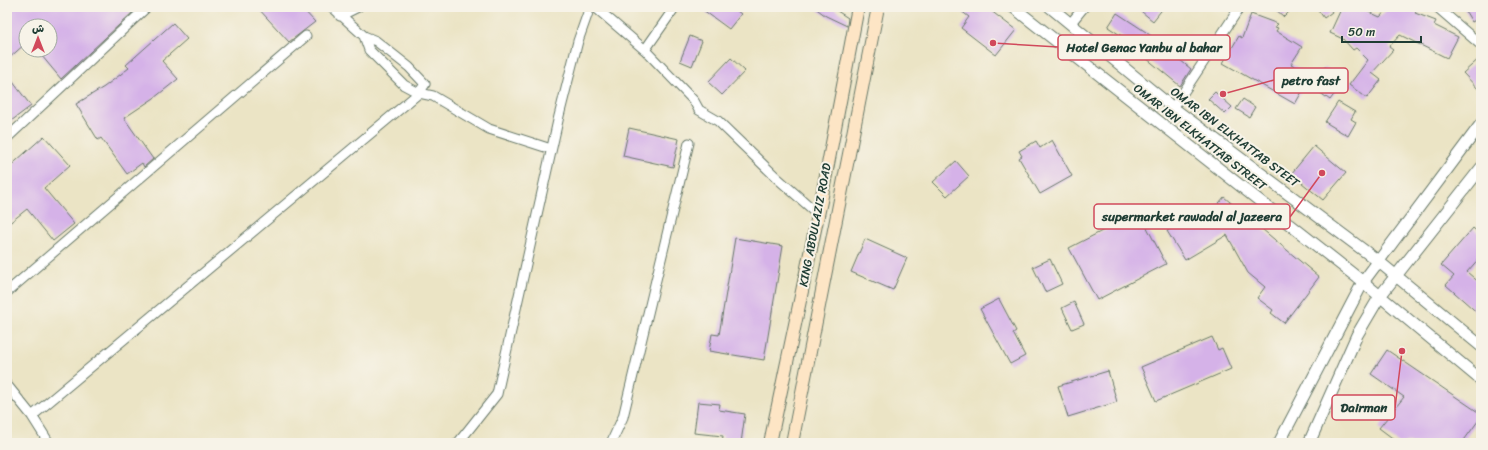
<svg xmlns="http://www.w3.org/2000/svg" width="1488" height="450" viewBox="0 0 1488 450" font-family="Sriracha,'Playpen Sans Arabic',sans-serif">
<rect width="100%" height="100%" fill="#f7f3e8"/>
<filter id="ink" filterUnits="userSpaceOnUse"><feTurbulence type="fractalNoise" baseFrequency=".025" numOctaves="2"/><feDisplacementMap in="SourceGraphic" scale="8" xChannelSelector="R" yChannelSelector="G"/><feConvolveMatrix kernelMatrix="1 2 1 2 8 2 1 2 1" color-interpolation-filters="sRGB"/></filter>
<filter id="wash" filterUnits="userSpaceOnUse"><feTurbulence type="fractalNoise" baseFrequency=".012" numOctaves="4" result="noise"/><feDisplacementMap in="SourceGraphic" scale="16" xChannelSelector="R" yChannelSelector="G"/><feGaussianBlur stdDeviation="0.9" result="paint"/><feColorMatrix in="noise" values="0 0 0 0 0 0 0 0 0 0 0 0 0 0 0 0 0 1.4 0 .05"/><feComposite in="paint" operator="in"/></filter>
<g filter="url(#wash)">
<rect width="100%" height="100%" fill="#ebe4c5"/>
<g id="blocks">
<path fill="#d5b2e8" d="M7 7H129L133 12 61 79 37 50H50V26H26V43L7 60Z
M257 7H301L315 22 289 42Z
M699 7H732L741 14 729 29Z
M814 7H831L848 18 847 26 826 16Z
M956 7H986L1016 30 996 55 961 28 969 17Z
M1136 7H1164L1153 21Z
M1273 7H1294L1284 17Z
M1316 7H1329L1332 12 1324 18Z
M1342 7H1358L1380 17 1389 7H1420L1415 13 1436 21 1434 25 1458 37 1447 58 1400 35 1389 47 1393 50 1372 73 1381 80 1367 98 1349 85 1368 60 1356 48 1353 50 1343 39 1330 33Z
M1463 7H1477L1481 17 1472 22Z
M1117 13 1146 32 1191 69 1180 86 1140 53 1143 50 1108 27Z
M1251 14 1278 24 1275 27 1278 28 1276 31 1302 47 1291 64 1316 78 1325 67 1344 81 1330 100 1307 83 1295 104 1223 63 1239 36 1242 38Z
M173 23 187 39 162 61 178 79 154 98 124 118 153 159 144 167 142 163 127 174 101 138 98 140 76 104 104 87 129 68 126 65Z
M690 36 702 41 692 66 680 61Z
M1481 57V92L1463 73Z
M731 58 745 71 722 95 708 82Z
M7 74 31 106 7 124Z
M1215 92 1232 107 1225 114 1208 99Z
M1243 99 1255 107 1249 117 1236 109Z
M1338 102 1355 112 1351 119 1356 122 1348 136 1325 122Z
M629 128 679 139 673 167 623 156Z
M44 136 70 165 44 188 74 224 53 241 27 209 7 225V169Z
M1052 140 1072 176 1040 194 1019 158 1022 156 1019 151 1036 141 1040 148Z
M1314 146 1346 173 1323 200 1291 174Z
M956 161 969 176 947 196 933 182Z
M1224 197 1319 277 1284 323 1271 313 1273 310 1257 298 1265 287 1248 273 1227 235 1185 260 1167 231 1196 214 1202 224Z
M1139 212 1166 264 1097 300 1069 248Z
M1473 228 1481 235V256L1467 272 1481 284V316L1446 285 1454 276 1441 265Z
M735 238 783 246 764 360 709 351 712 334 719 335Z
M865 239 907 258 893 290 851 272Z
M1050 259 1062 284 1045 292 1033 267Z
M999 299 1016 331 1013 333 1025 356 1010 364 980 309Z
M1074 302 1084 324 1072 329 1062 308Z
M1212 337 1218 350 1222 348 1231 369 1156 401 1141 367Z
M1387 350 1481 414V417L1462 443H1399L1379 428 1404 397 1371 374Z
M1108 371 1117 402 1068 417 1058 386Z
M698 402 720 404 719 410 745 414 741 443H722L723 436 694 433Z"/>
</g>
</g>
<g filter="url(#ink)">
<use href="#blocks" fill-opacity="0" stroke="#667767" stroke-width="1"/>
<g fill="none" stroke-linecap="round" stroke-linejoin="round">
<defs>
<path id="minor" d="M595 7 645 50 694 101 699 110 718 121 777 178 818 214
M1437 7 1481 45
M340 16 358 7
M1070 24 1084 7
M364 36 369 50 404 85 419 93 433 96 489 129 551 149
M645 50 675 7
M1173 108 1240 7
M7 138 147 7
M7 292 306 36
M7 385 32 416 49 443
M32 416 419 93 425 84 409 67 376 41 364 36 332 7
M458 443 497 394 559 116 578 41 590 7
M611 443 623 417 689 143"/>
<path id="tertiary" d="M1013 7 1363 282 1481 380
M1050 7 1173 108 1378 261 1481 346
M1279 443 1363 282 1481 124
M1309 443 1357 335 1380 296 1481 168"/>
<path id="secondary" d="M770 443 821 201 858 7
M792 443 878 7"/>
</defs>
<use href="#minor" stroke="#667767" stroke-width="11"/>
<use href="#tertiary" stroke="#667767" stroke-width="13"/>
<use href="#secondary" stroke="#667767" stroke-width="14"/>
<use href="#minor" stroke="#fff" stroke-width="9"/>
<use href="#tertiary" stroke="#fff" stroke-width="11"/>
<use href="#secondary" stroke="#fde5c5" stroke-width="12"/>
</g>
</g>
<g text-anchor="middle" stroke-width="4" stroke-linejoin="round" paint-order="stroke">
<g font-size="12" fill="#1f3d34" stroke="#f7f3e8">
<text transform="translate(1200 137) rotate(38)" y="4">OMAR IBN ELKHATTAB STREET</text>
<text transform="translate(1235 137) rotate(37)" y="4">OMAR IBN ELKHATTAB STEET</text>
<text transform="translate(815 225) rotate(-79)" y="4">KING ABDULAZIZ ROAD</text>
</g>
</g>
<path fill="none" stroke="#d1495b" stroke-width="1.5" d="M993 43L1058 47M1223 94L1274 80M1322 173L1290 217M1402 351L1395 408"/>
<g fill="#d1495b" stroke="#f7f3e8" stroke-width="1.5">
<circle cx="993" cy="43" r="4"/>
<circle cx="1223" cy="94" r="4"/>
<circle cx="1322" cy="173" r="4"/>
<circle cx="1402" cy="351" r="4"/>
</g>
<g fill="#f7f3e8" stroke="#d1495b" stroke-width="1.5">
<rect x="1058" y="35" width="172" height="25" rx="4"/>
<rect x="1274" y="68" width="74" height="25" rx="4"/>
<rect x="1094" y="204" width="196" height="25" rx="4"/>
<rect x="1332" y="395" width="63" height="25" rx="4"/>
</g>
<g font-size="13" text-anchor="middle" font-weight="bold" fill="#1f3d34">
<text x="1144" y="52">Hotel Genac Yanbu al bahar</text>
<text x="1311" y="85">petro fast</text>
<text x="1192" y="221">supermarket rawadal al jazeera</text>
<text x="1364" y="412">Dairman</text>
</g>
<rect width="1488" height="450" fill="none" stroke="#f7f3e8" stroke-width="24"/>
<g transform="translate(38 38)"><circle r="19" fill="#f7f3e8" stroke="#a1aaa0"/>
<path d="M0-3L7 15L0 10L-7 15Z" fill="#d1495b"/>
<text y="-6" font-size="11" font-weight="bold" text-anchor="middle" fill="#1f3d34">ش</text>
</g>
<path d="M1342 36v6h79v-6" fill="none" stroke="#1f3d34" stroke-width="2"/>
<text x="1348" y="36" font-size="12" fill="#1f3d34" stroke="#f7f3e8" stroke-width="3" paint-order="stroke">50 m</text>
</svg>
